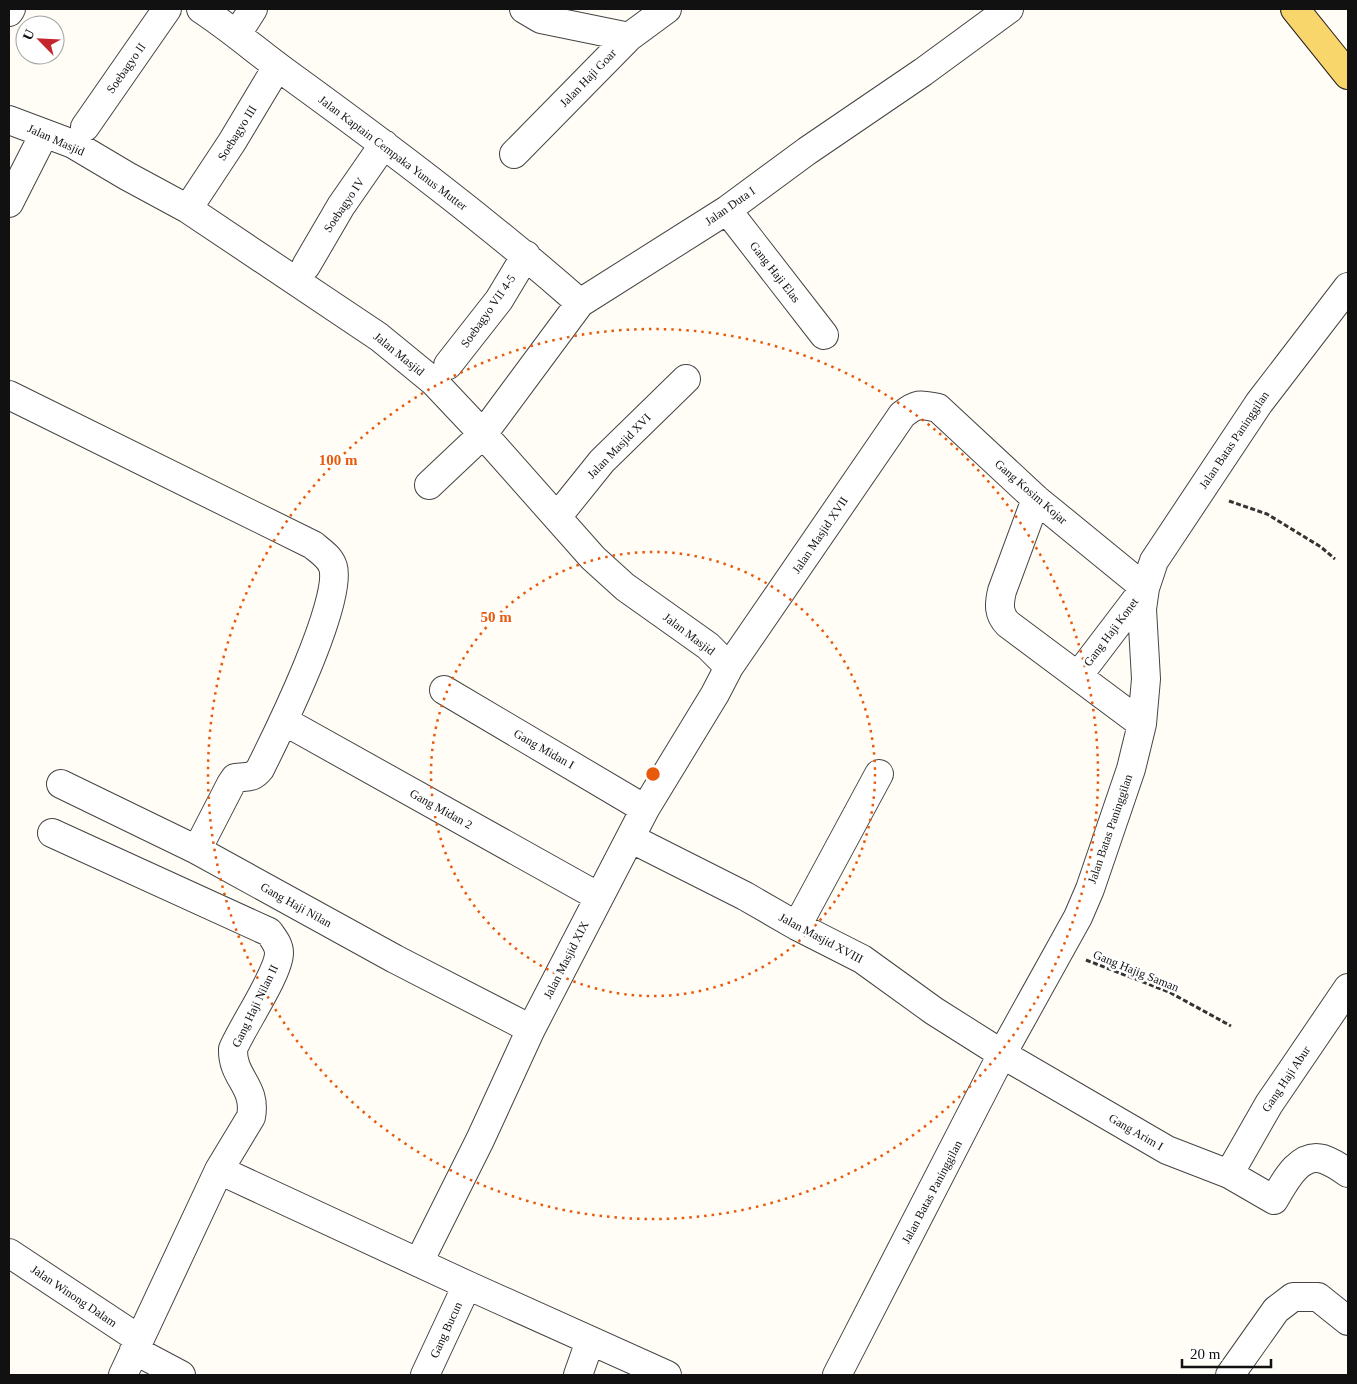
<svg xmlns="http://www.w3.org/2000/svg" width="1357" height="1384" viewBox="0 0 1357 1384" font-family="Georgia,serif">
<rect width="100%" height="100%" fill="#fffdf5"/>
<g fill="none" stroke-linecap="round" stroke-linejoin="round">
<defs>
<path id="minor" d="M201 9C233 30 261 55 292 77 391 149 488 222 580 303
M524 9 541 19 629 37
M9 12 11 9
M237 34 253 9
M9 120 73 144 127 176 188 209 379 337 434 382 483 434 593 558 625 587 708 646 729 667
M85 127 167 9
M514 154 629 37 667 9
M195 198 232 142 277 67
M9 203 44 134
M727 210 824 335
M306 266 341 206 384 144
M448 365 499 300 526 255
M9 395 313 545C320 551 330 557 333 567 343 601 278 733 260 769 252 779 247 776 235 778L231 784 197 850
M429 485 483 434 580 303 727 210 807 151 923 72 1009 9
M1036 499 1002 591C999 604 998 614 1008 624L1142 724
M557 517 602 461 686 379
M1078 676 1145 588
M444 690 645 809
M284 721 599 897
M61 784 197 850 395 959 531 1029
M52 833 269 932C274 939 279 945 279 953 279 973 242 1027 233 1049 232 1078 257 1086 251 1117L219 1170 123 1375
M630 838 745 896 797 926 862 959 934 1011 1002 1054 1167 1150 1229 1174 1274 1200C1284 1183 1299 1152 1323 1159 1332 1162 1341 1168 1348 1173
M797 926 879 774
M219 1170 467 1285 667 1375
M1229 1174 1269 1104 1348 988
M9 1253 139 1339
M419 1262 480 1140 531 1029 645 809 715 694 729 667 902 415C917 403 920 404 938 408L1036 499 1145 588
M134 1350 181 1375
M425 1375 467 1285
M578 1375 590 1341
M837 1375 1002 1054 1078 917 1090 889 1131 769 1142 724 1146 679 1142 609 1145 588 1154 561 1259 403 1348 287
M1230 1375 1276 1310 1293 1297H1318L1348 1321"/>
<path id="major" d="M1295 9 1348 75"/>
</defs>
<use href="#minor" stroke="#444" stroke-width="30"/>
<use href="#major" stroke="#222" stroke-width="30"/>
<path stroke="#333" stroke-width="3" stroke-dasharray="5 2.5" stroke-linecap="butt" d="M1229 501 1267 514 1321 547 1335 559
M1086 960 1169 992 1231 1026"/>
<use href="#minor" stroke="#fff" stroke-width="28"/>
<use href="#major" stroke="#f9d66b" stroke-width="28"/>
</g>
<g fill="none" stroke="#e8590c" stroke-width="2.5" stroke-dasharray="2.5 5">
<circle cx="653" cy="774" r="222"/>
<circle cx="653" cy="774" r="445"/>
</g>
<g text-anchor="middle" stroke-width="5" stroke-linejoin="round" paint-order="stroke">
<g font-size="12" fill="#111" stroke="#fff">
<text transform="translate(126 68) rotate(-55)" y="4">Soebagyo II</text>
<text transform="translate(588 78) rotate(-46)" y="4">Jalan Haji Goar</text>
<text transform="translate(237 133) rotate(-58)" y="4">Soebagyo III</text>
<text transform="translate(56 140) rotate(24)" y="4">Jalan Masjid</text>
<text transform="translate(393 153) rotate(37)" y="4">Jalan Kaptain Cempaka Yunus Mutter</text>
<text transform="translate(344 205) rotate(-56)" y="4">Soebagyo IV</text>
<text transform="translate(730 206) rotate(-35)" y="4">Jalan Duta I</text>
<text transform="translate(775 272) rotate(52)" y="4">Gang Haji Elas</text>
<text transform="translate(488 311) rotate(-55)" y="4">Soebagyo VII 4-5</text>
<text transform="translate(399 354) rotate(39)" y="4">Jalan Masjid</text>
<text transform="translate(1234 440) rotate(-56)" y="4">Jalan Batas Paninggilan</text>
<text transform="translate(619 446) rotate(-46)" y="4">Jalan Masjid XVI</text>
<text transform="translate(1031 492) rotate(41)" y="4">Gang Kosim Kojar</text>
<text transform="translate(820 535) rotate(-56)" y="4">Jalan Masjid XVII</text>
<text transform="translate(1111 632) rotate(-53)" y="4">Gang Haji Konet</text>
<text transform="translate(689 634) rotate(37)" y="4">Jalan Masjid</text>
<text transform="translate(544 749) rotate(30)" y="4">Gang Midan I</text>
<text transform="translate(441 809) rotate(29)" y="4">Gang Midan 2</text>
<text transform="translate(1110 829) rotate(-71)" y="4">Jalan Batas Paninggilan</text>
<text transform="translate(296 905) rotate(29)" y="4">Gang Haji Nilan</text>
<text transform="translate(821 938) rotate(28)" y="4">Jalan Masjid XVIII</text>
<text transform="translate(566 960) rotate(-63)" y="4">Jalan Masjid XIX</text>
<text transform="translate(1136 971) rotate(22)" y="4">Gang Hajig Saman</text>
<text transform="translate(255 1006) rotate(-64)" y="4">Gang Haji Nilan II</text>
<text transform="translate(1286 1079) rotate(-56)" y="4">Gang Haji Abur</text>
<text transform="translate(1136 1132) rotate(30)" y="4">Gang Arim I</text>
<text transform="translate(932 1192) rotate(-62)" y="4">Jalan Batas Paninggilan</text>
<text transform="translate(74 1296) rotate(34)" y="4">Jalan Winong Dalam</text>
<text transform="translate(446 1330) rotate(-65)" y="4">Gang Bucun</text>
</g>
</g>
<circle cx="653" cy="774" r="8" fill="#e8590c" stroke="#fff" stroke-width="2.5"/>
<g font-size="15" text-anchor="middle" font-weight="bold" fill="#e8590c" stroke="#fff" stroke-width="5" stroke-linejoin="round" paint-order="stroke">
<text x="338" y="465">100 m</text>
<text x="496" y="622">50 m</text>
</g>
<rect width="1357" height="1384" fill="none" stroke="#111111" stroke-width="20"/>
<g transform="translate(40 40) rotate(294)"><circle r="24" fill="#ffffff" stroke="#a0a0a0"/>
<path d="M0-4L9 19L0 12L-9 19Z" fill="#c4262e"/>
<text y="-8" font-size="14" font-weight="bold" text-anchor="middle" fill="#111111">U</text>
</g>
<path d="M1182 1359v8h89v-8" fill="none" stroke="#111111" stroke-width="2.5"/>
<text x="1190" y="1359" font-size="15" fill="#111111" stroke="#ffffff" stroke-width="4" paint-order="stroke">20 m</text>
</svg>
